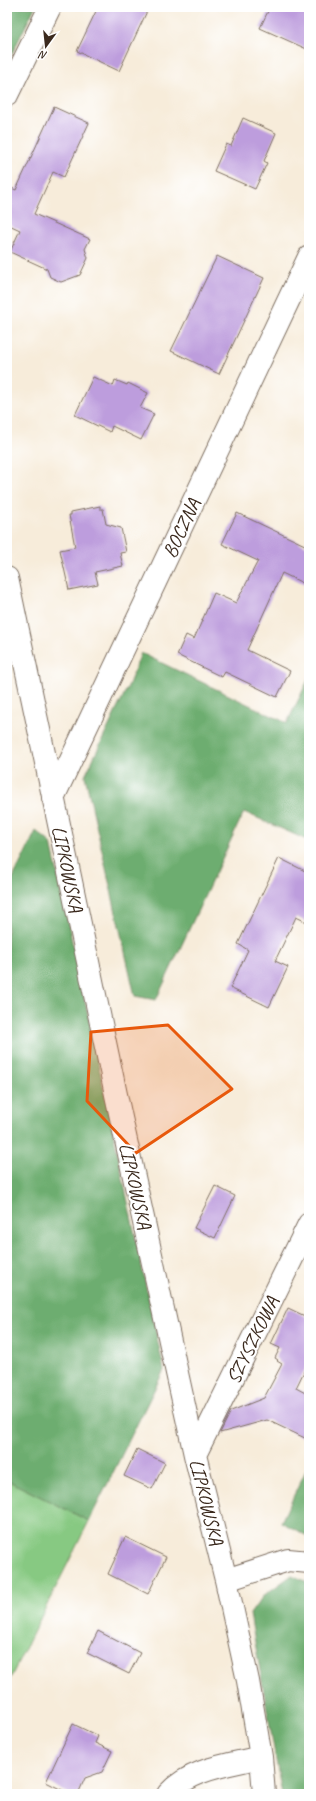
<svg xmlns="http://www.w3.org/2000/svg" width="316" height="1801" viewBox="0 0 316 1801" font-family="Caveat,sans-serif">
<rect width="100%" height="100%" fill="#fff"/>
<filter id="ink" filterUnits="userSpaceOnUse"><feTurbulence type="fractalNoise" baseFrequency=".025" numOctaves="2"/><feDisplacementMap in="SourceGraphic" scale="8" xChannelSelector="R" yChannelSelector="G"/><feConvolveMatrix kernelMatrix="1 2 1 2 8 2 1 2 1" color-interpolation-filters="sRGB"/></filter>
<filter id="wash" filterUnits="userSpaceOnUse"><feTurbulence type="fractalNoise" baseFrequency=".012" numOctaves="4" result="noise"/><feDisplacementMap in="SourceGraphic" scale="16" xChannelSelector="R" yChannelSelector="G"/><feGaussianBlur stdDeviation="0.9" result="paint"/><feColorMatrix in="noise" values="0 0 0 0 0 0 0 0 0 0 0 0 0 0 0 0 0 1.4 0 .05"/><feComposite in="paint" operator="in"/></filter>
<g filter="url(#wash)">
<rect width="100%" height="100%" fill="#f7ecda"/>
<path fill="#87c982" stroke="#617a50" d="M7 1480 89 1521 7 1685Z"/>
<path fill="#6dad70" stroke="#546c47" d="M7 7H35L7 64Z
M141 653 287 723 309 678V841L244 812 156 1000 135 996 85 776 129 684Z
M36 831 51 843 164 1370 89 1521 7 1480V890Z
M309 1464V1537L281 1522Z
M292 1575 309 1583V1794H282L250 1614 263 1596Z"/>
<g id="blocks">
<path fill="#bd9ddd" d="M98 7H149L119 71 77 51Z
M270 7H309V50L260 28Z
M54 107 89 123 64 177 53 172 34 214 90 239 85 249 88 258 80 275 61 282 50 277 47 269 10 252 20 230 7 224V186L16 190Z
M243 118 276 133 264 161 267 163 255 189 214 171 226 144 231 146Z
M217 256 264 278 219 374 171 351Z
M93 377 113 386 115 380 127 385 128 383 148 393 140 408 154 414 141 440 112 426 110 432 75 415Z
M100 506V509H103L106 524 121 528 126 552 120 553 123 566 95 572 98 584 69 590 60 550 75 547 69 515H71V512Z
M237 513 309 547V586L282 573 247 650 290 671 277 697 225 672 222 677 177 655 186 635 194 639 214 593 236 603 258 561 222 544Z
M279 858 309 873V923L296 917 275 961 288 967 269 1007 230 988 248 950 238 944Z
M215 1186 235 1196 215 1238 194 1228Z
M288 1308 309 1318V1361L296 1388 309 1395V1440L267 1420 220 1433 231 1411 264 1398 282 1364 277 1361 278 1360 275 1358 280 1348 271 1344Z
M137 1449 165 1463 152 1489 124 1476Z
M125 1537 166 1557 148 1594 108 1574Z
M98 1631 140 1653 129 1674 87 1653Z
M73 1724 98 1736 95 1743 112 1751 102 1772 85 1778 78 1794H70L46 1782Z"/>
</g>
</g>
<g filter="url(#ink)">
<use href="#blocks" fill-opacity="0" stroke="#7d6e60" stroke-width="1"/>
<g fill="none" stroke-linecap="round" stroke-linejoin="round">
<defs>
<path id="minor" d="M7 95 50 7
M7 578 118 1104 195 1455 226 1580 248 1681 261 1757 264 1794
M53 798 309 257
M195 1455 309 1224
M226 1580 288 1560 309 1562
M168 1794C191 1768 229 1765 261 1757"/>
</defs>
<use href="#minor" stroke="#7d6e60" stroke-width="24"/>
<use href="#minor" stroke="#fff" stroke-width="22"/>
</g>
</g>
<path fill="#e8590c" fill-opacity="0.2" stroke="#e8590c" stroke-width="3" stroke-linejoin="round" d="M168 1025 232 1089 136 1153 87 1101 91 1032Z"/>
<g text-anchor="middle" stroke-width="4" stroke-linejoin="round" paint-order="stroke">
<g font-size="20" fill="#3b2a1e" stroke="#fff">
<text transform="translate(181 528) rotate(-65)" y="7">BOCZNA</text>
<text transform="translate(68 869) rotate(78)" y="7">LIPKOWSKA</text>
<text transform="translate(136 1186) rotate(77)" y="7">LIPKOWSKA</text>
<text transform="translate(252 1340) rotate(-64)" y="7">SZYSZKOWA</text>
<text transform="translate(207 1502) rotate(76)" y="7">LIPKOWSKA</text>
</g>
</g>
<rect width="316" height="1801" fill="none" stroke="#fff" stroke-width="24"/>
<g transform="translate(46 46) rotate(195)" stroke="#ffffff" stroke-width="3" paint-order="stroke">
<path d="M0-3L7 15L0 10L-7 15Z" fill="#3b2a1e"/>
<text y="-6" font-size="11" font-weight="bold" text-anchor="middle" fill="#3b2a1e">N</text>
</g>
</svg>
